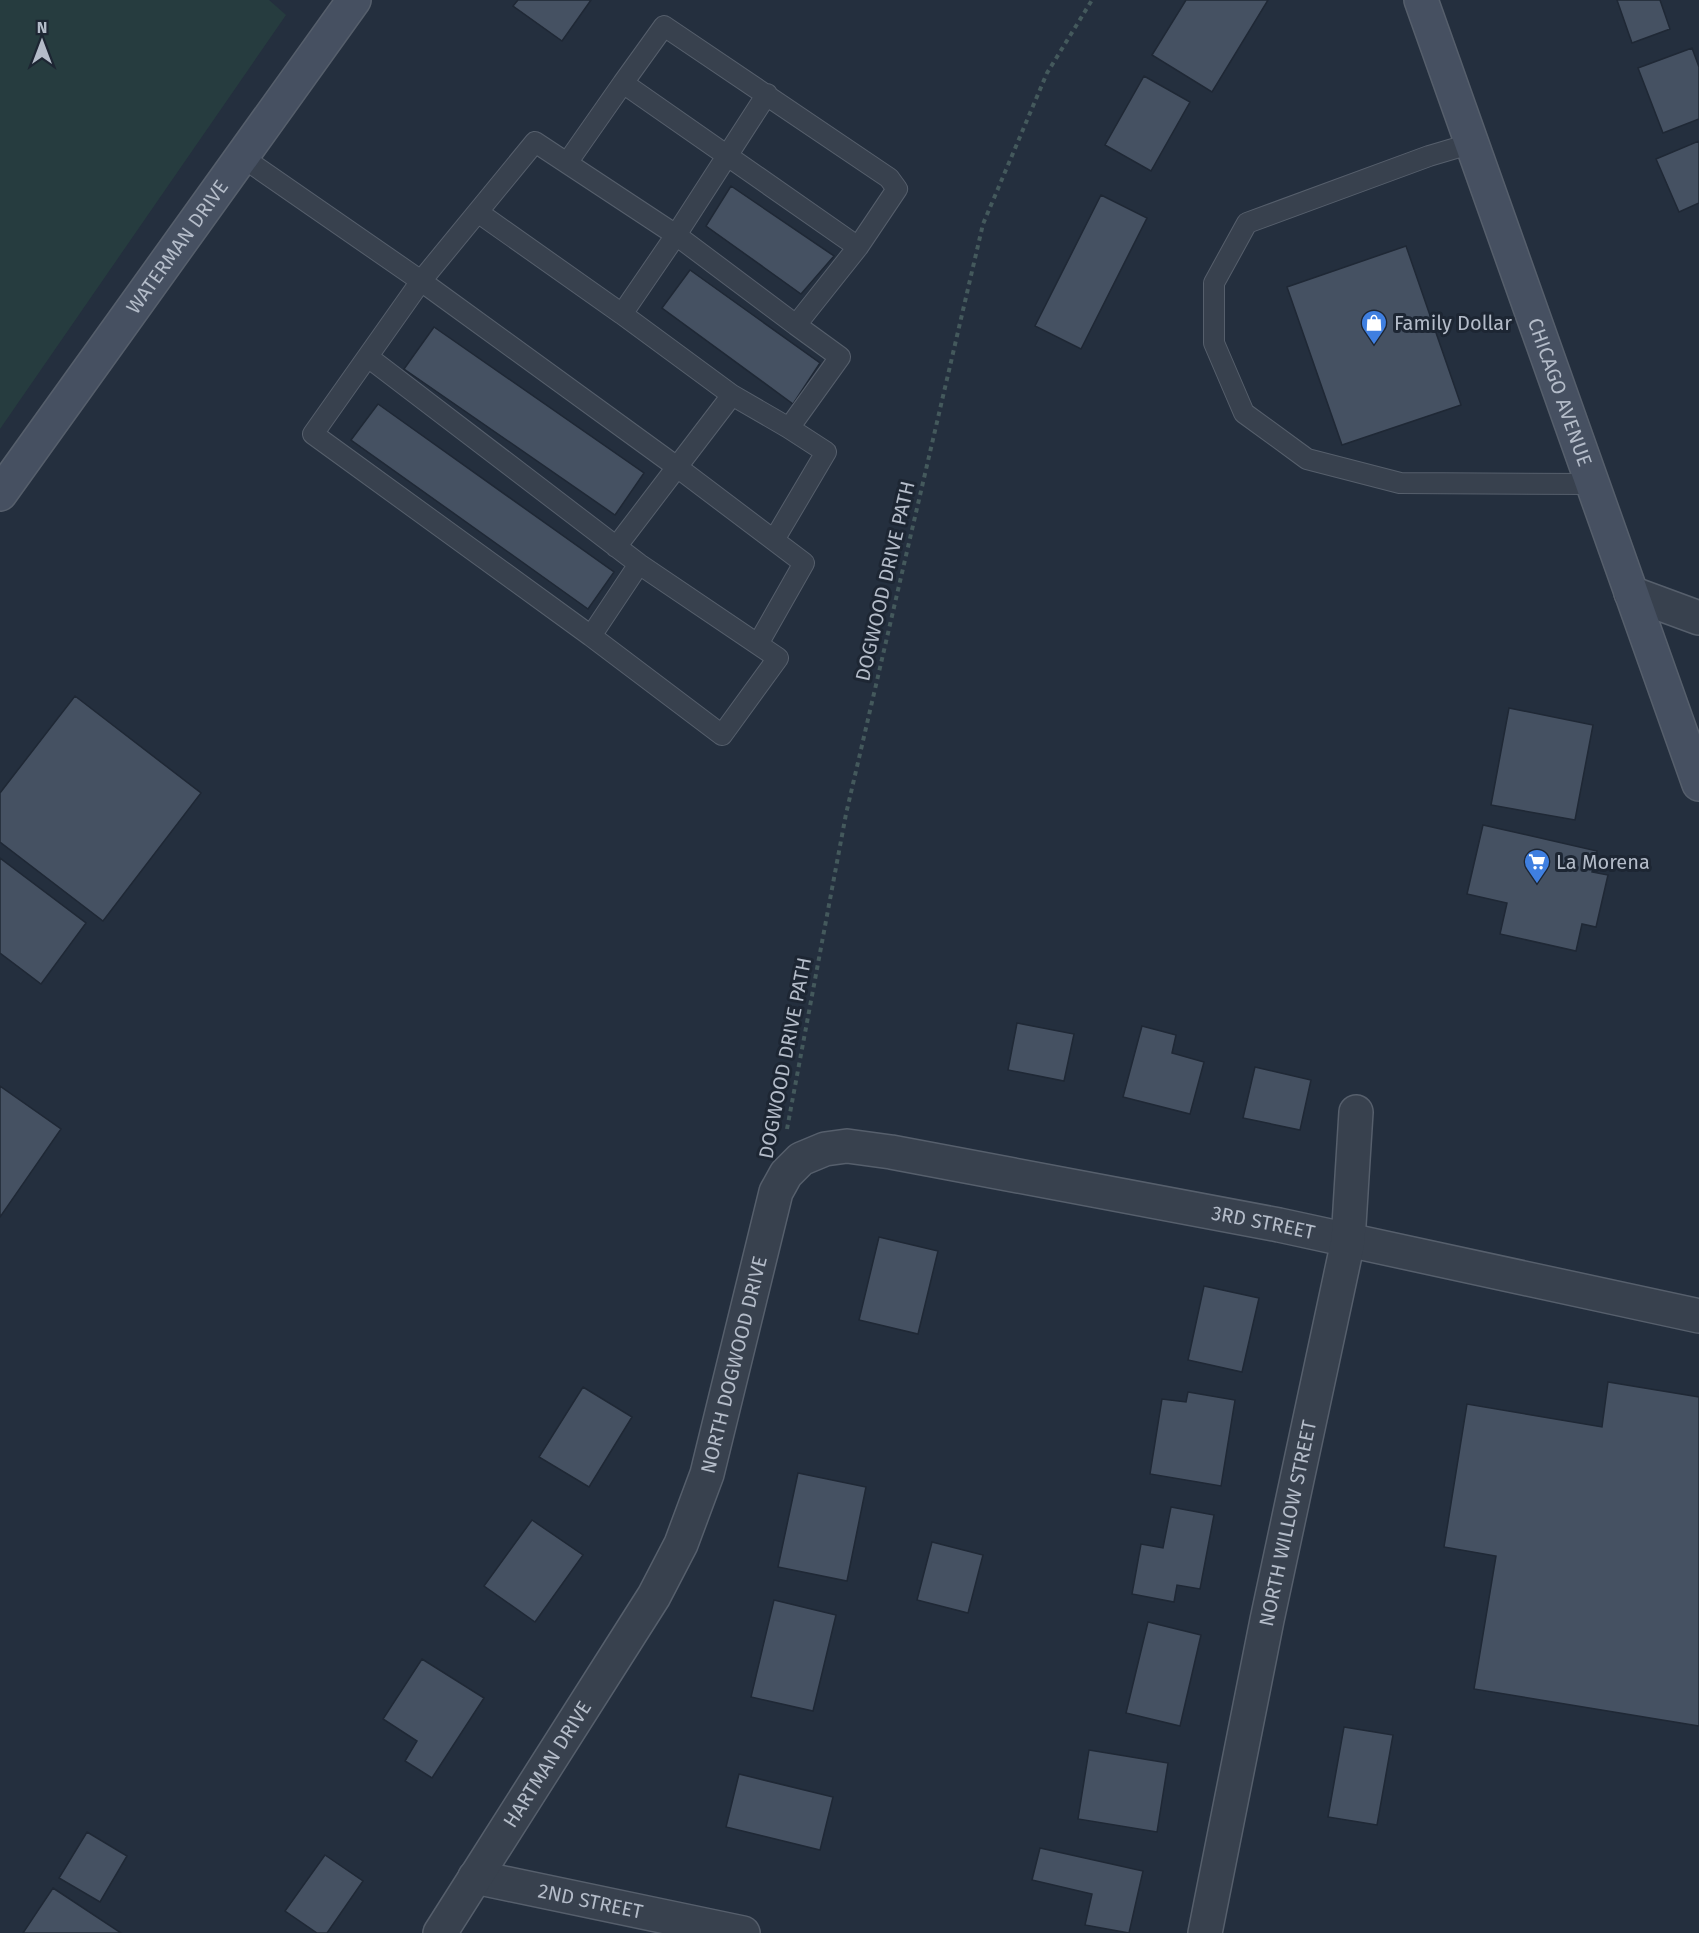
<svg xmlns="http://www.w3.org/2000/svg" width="1699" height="1933" viewBox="0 0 1699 1933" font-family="'Fira Sans',sans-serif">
<rect width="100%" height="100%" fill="#242f3e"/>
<path fill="#263c3f" d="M0 0H269L286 15 0 429Z"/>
<path fill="#455162" stroke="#1f2835" stroke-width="1.5" d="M518 0H591L562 41 513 6Z
M1186 0H1268L1212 92 1152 55Z
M1617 0H1660L1670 29 1632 43Z
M1692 48 1699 67V119L1663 133 1638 68Z
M1144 76 1190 102 1151 171 1105 145Z
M1699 141V203L1679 212 1656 159Z
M731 186 834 256 801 294 706 226Z
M1101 195 1147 218 1081 349 1035 326Z
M1406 246 1461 405 1342 445 1287 287Z
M690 270 820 363 793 404 662 308Z
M434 327 644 473 615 515 404 369Z
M378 404 614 572 588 609 351 440Z
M75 696 201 793 103 921 0 842V793Z
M1509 708 1593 725 1575 820 1491 805Z
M1483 825 1597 851 1592 872 1608 875 1596 927 1582 924 1576 951 1500 934 1507 903 1467 894Z
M0 858 86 923 41 984 0 953Z
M1017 1023 1074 1034 1064 1081 1008 1070Z
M1142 1026 1176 1035 1172 1053 1204 1062 1190 1114 1123 1097Z
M1255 1067 1311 1080 1300 1130 1243 1118Z
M0 1086 61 1129 0 1217Z
M879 1237 938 1251 918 1334 859 1320Z
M1204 1286 1259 1298 1242 1372 1188 1360Z
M1608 1382 1699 1397V1726L1474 1689 1496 1556 1444 1547 1467 1404 1602 1427Z
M583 1387 632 1417 589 1487 539 1457Z
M1188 1392 1235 1400 1221 1486 1150 1474 1162 1399 1186 1402Z
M798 1473 866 1487 847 1581 778 1567Z
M1171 1507 1214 1515 1200 1589 1177 1585 1174 1602 1132 1594 1141 1544 1163 1548Z
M532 1520 583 1555 535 1622 484 1586Z
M932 1542 983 1555 968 1613 917 1600Z
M774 1600 836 1615 813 1711 751 1697Z
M1148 1622 1201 1635 1180 1726 1126 1713Z
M422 1659 484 1698 432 1778 405 1761 417 1741 383 1719Z
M1344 1727 1393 1735 1377 1825 1328 1817Z
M1089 1750 1168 1763 1157 1832 1078 1819Z
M739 1774 833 1797 820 1850 726 1827Z
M87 1832 127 1856 100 1902 59 1878Z
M1040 1848 1143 1871 1129 1933 1085 1925 1092 1894 1032 1880Z
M325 1855 363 1881 327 1933H317L285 1911Z
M53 1888 121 1933H23Z"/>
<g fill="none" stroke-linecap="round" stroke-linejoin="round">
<defs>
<path id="lane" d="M623 83 664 26 889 178 897 189 858 247
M767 94 676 235 796 325
M1473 143 1429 156 1247 223 1214 283V343L1244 413 1307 459 1400 483 1593 484
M242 157 421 281 313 434 591 636 639 564
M567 163 623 83 858 247 796 325 840 357 789 428 732 395
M479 213 622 314 676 235 535 142 421 281 677 467 732 395 622 314
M368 357 639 564 778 658 722 735 591 636
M774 540 826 452 789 428
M616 547 677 467 804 563 758 644"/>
<g id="street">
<path d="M1631 593 1699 618"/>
<path id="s1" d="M475 1877 743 1933"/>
<path id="s2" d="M440 1933 654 1596 681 1544 707 1474 776 1192 786 1174 801 1159 825 1149 847 1146 891 1152 1279 1225 1699 1316"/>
<path id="s3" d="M1205 1933 1267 1620 1348 1241 1356 1112"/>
</g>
<g id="secondary">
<path id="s4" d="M1421 0 1699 784"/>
<path id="s5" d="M0 494 354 0"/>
</g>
</defs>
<use href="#lane" stroke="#565f6c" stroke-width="22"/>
<use href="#street" stroke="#565f6c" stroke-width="36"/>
<use href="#secondary" stroke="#565f6c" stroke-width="36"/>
<path stroke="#44595c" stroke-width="4" stroke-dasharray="4.5 4.5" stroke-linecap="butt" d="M787 1129 846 814 983 224 1047 73 1092 0"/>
<use href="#lane" stroke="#38414e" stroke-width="20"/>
<use href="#street" stroke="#38414e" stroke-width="33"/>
<use href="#secondary" stroke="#465061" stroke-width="33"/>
</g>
<defs>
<symbol id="shop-pin" viewBox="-11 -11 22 30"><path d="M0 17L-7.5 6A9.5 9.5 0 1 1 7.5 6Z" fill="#3f7fe0" stroke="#1d2633"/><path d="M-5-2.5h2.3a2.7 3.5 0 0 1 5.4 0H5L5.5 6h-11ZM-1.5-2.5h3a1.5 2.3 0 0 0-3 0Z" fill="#fff"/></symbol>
<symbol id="supermarket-pin" viewBox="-11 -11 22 30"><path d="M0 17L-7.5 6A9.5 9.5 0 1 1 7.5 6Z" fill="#3f7fe0" stroke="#1d2633"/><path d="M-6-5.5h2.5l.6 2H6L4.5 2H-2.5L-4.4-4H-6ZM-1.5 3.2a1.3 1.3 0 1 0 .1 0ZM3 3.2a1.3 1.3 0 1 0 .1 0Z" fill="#fff"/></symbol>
</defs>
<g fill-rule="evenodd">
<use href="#shop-pin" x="1359" y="308" width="30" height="40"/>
<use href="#supermarket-pin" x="1522" y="847" width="30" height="40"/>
</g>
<g text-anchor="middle" stroke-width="6" stroke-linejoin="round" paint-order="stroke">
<g font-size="20" fill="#b4bcc9" stroke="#1d2633">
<text dy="7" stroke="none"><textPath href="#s5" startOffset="304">WATERMAN DRIVE</textPath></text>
<text dy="7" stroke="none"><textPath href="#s4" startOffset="416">CHICAGO AVENUE</textPath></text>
<text transform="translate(885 581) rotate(-77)" y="7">DOGWOOD DRIVE PATH</text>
<text transform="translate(785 1058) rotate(-79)" y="7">DOGWOOD DRIVE PATH</text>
<text dy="7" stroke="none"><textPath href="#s2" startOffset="1336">3RD STREET</textPath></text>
<text dy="7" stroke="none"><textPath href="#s2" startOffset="645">NORTH DOGWOOD DRIVE</textPath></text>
<text dy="7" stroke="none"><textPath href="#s3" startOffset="418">NORTH WILLOW STREET</textPath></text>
<text dy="7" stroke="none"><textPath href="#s2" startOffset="200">HARTMAN DRIVE</textPath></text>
<text dy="7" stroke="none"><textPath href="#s1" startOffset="118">2ND STREET</textPath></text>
</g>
<g font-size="20" fill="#b4bcc9" stroke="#1d2633" text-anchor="start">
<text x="1394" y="330">Family Dollar</text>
<text x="1556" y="869">La Morena</text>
</g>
</g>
<g transform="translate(42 42)" stroke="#1d2633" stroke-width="4.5" paint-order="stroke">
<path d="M0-4.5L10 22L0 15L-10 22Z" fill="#b4bcc9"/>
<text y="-9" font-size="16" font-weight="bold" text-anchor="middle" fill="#b4bcc9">N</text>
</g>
</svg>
